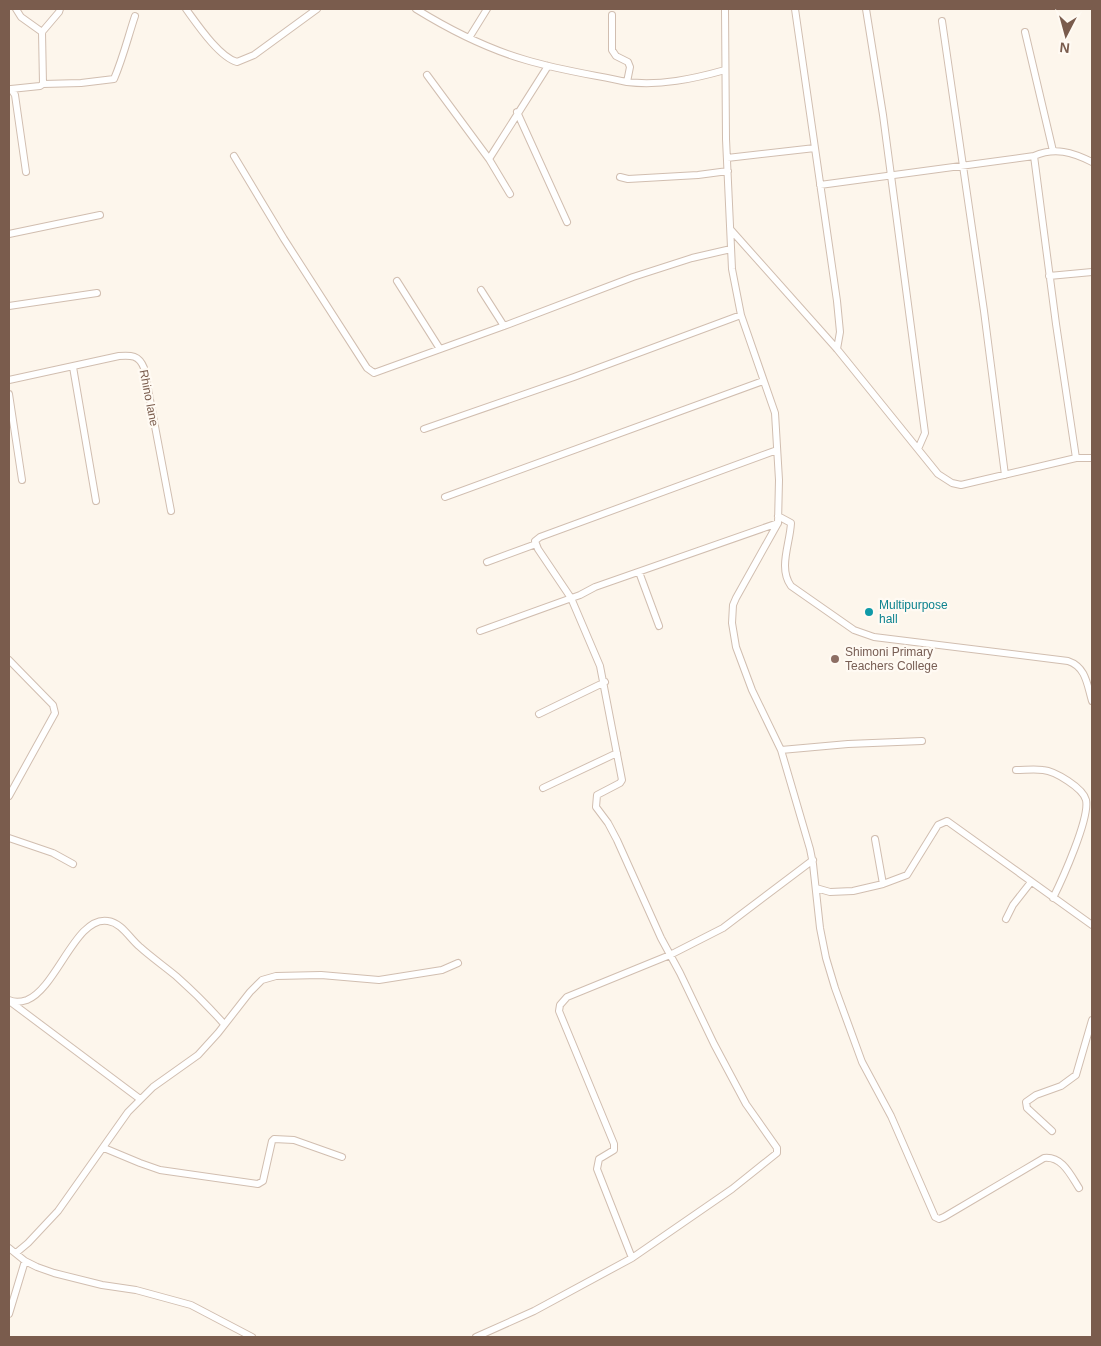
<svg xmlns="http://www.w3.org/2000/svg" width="1101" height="1346" viewBox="0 0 1101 1346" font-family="Helvetica,sans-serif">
<rect width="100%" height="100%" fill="#fdf6ec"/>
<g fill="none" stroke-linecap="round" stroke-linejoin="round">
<defs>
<path id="minor" d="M16 9 21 17 42 32
M186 9C197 24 219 57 237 62L254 55 317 9
M416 9C450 30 488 49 526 60 559 70 594 75 627 82 660 86 693 79 725 70
M725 9 726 139 732 269 741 315 775 413 779 480 778 523 736 598 733 605 732 623 736 647 752 690 781 750 810 849 813 864 820 928 826 958 835 988 862 1062 891 1116 935 1217 939 1219 944 1217 1044 1158C1062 1156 1070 1174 1079 1188
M795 9 837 301 840 332 837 349
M866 9 883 115 925 433 918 449
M612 15V50L616 56 628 62 630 67 627 82
M942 21 984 311 1005 475
M1025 32 1053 151
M469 38 487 9
M427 75 489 159
M43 84 81 83 114 79C123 58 128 37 135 16
M9 89H11L15 95 26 172
M11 89 40 86 43 84 42 32 59 12 60 9
M517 112 567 222
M234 156 284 239 367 368 374 373 504 326 633 277 692 258 731 249
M1034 156 1056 324 1076 458
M727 158 815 148
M620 177 628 179 698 175 728 171
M820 185 1034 156C1055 147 1072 152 1092 162
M510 194 489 159 548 66
M731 230 837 349 938 474 952 483 961 485 1076 458H1092
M9 234 100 215
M1049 276 1092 272
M397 281 440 349
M481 290 504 326
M9 306 97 293
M73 367 96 501
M9 380 119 356C131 355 139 355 144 368L171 511
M9 394 22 480
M424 429 574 377 741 315
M445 497 763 381
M778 516 791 523C790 544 778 568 791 586L854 630 874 637 1068 661C1086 667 1087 684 1092 701
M487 562 536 544
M639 572 659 626
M480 631 580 595 595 587 778 523
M9 660 53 705 55 713 9 796
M539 714 605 682
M781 750 848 744 922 741
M1016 770C1025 770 1034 769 1043 770 1055 771 1083 788 1086 800 1090 818 1062 880 1053 898
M543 788 617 753
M9 838 53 853 73 864
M875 839 883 884
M816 888 830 892 853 891 883 884 907 875 938 825 947 821 1092 925
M1006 919 1013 905 1031 882
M9 1000C15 1003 21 1002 27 1000 57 988 76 915 108 921 122 923 130 939 140 947 151 957 164 966 176 976 193 991 209 1007 224 1024
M12 1003 140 1099
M1052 1131 1027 1108 1026 1102 1036 1095 1061 1086 1076 1075 1092 1020
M104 1148 140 1163 160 1170 258 1184 263 1181 272 1141 274 1139 294 1140 342 1157
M9 1248 25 1261 37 1267 54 1273 102 1285 136 1290 191 1305 252 1337
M16 1253 28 1243 58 1211 128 1112 153 1087 198 1055 218 1033 250 992 262 980 276 976 321 975 379 980 442 970 458 963
M632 1258 597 1169 599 1159 614 1150V1144L559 1011 560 1005 567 997 670 955 723 928 813 860
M9 1314 25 1261
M476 1337 534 1311 632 1258 732 1189 777 1153V1148L746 1104 714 1044 680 973 661 938 617 840 608 823 596 807 597 795 620 783 622 780 600 666 571 598 538 549 535 541 540 537 777 450"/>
</defs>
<use href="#minor" stroke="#d1beb0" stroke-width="8"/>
<use href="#minor" stroke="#fff" stroke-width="6"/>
</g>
<circle fill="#0f9aa8" stroke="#fffaf3" stroke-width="2" cx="869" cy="612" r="5"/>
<circle fill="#8d6e63" stroke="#fffaf3" stroke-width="2" cx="835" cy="659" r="5"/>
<g text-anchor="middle" stroke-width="4.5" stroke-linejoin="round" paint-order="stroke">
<g font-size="12" fill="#7a5c4d" stroke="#fffaf3">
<text transform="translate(149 398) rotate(79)" y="4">Rhino lane</text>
</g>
<g font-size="12" fill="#0d838f" stroke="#fffaf3" text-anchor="start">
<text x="879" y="609">Multipurpose<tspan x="879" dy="14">hall</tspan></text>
</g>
<g font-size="12" fill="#785e54" stroke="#fffaf3" text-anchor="start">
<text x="845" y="656">Shimoni Primary<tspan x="845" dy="14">Teachers College</tspan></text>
</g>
</g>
<rect width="1101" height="1346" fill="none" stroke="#7a5c4d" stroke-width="20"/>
<g transform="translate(1066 35) rotate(186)" stroke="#fffaf3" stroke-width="4" paint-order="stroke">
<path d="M0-4L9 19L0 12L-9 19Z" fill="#7a5c4d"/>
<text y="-8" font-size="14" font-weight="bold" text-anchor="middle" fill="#7a5c4d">N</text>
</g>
</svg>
